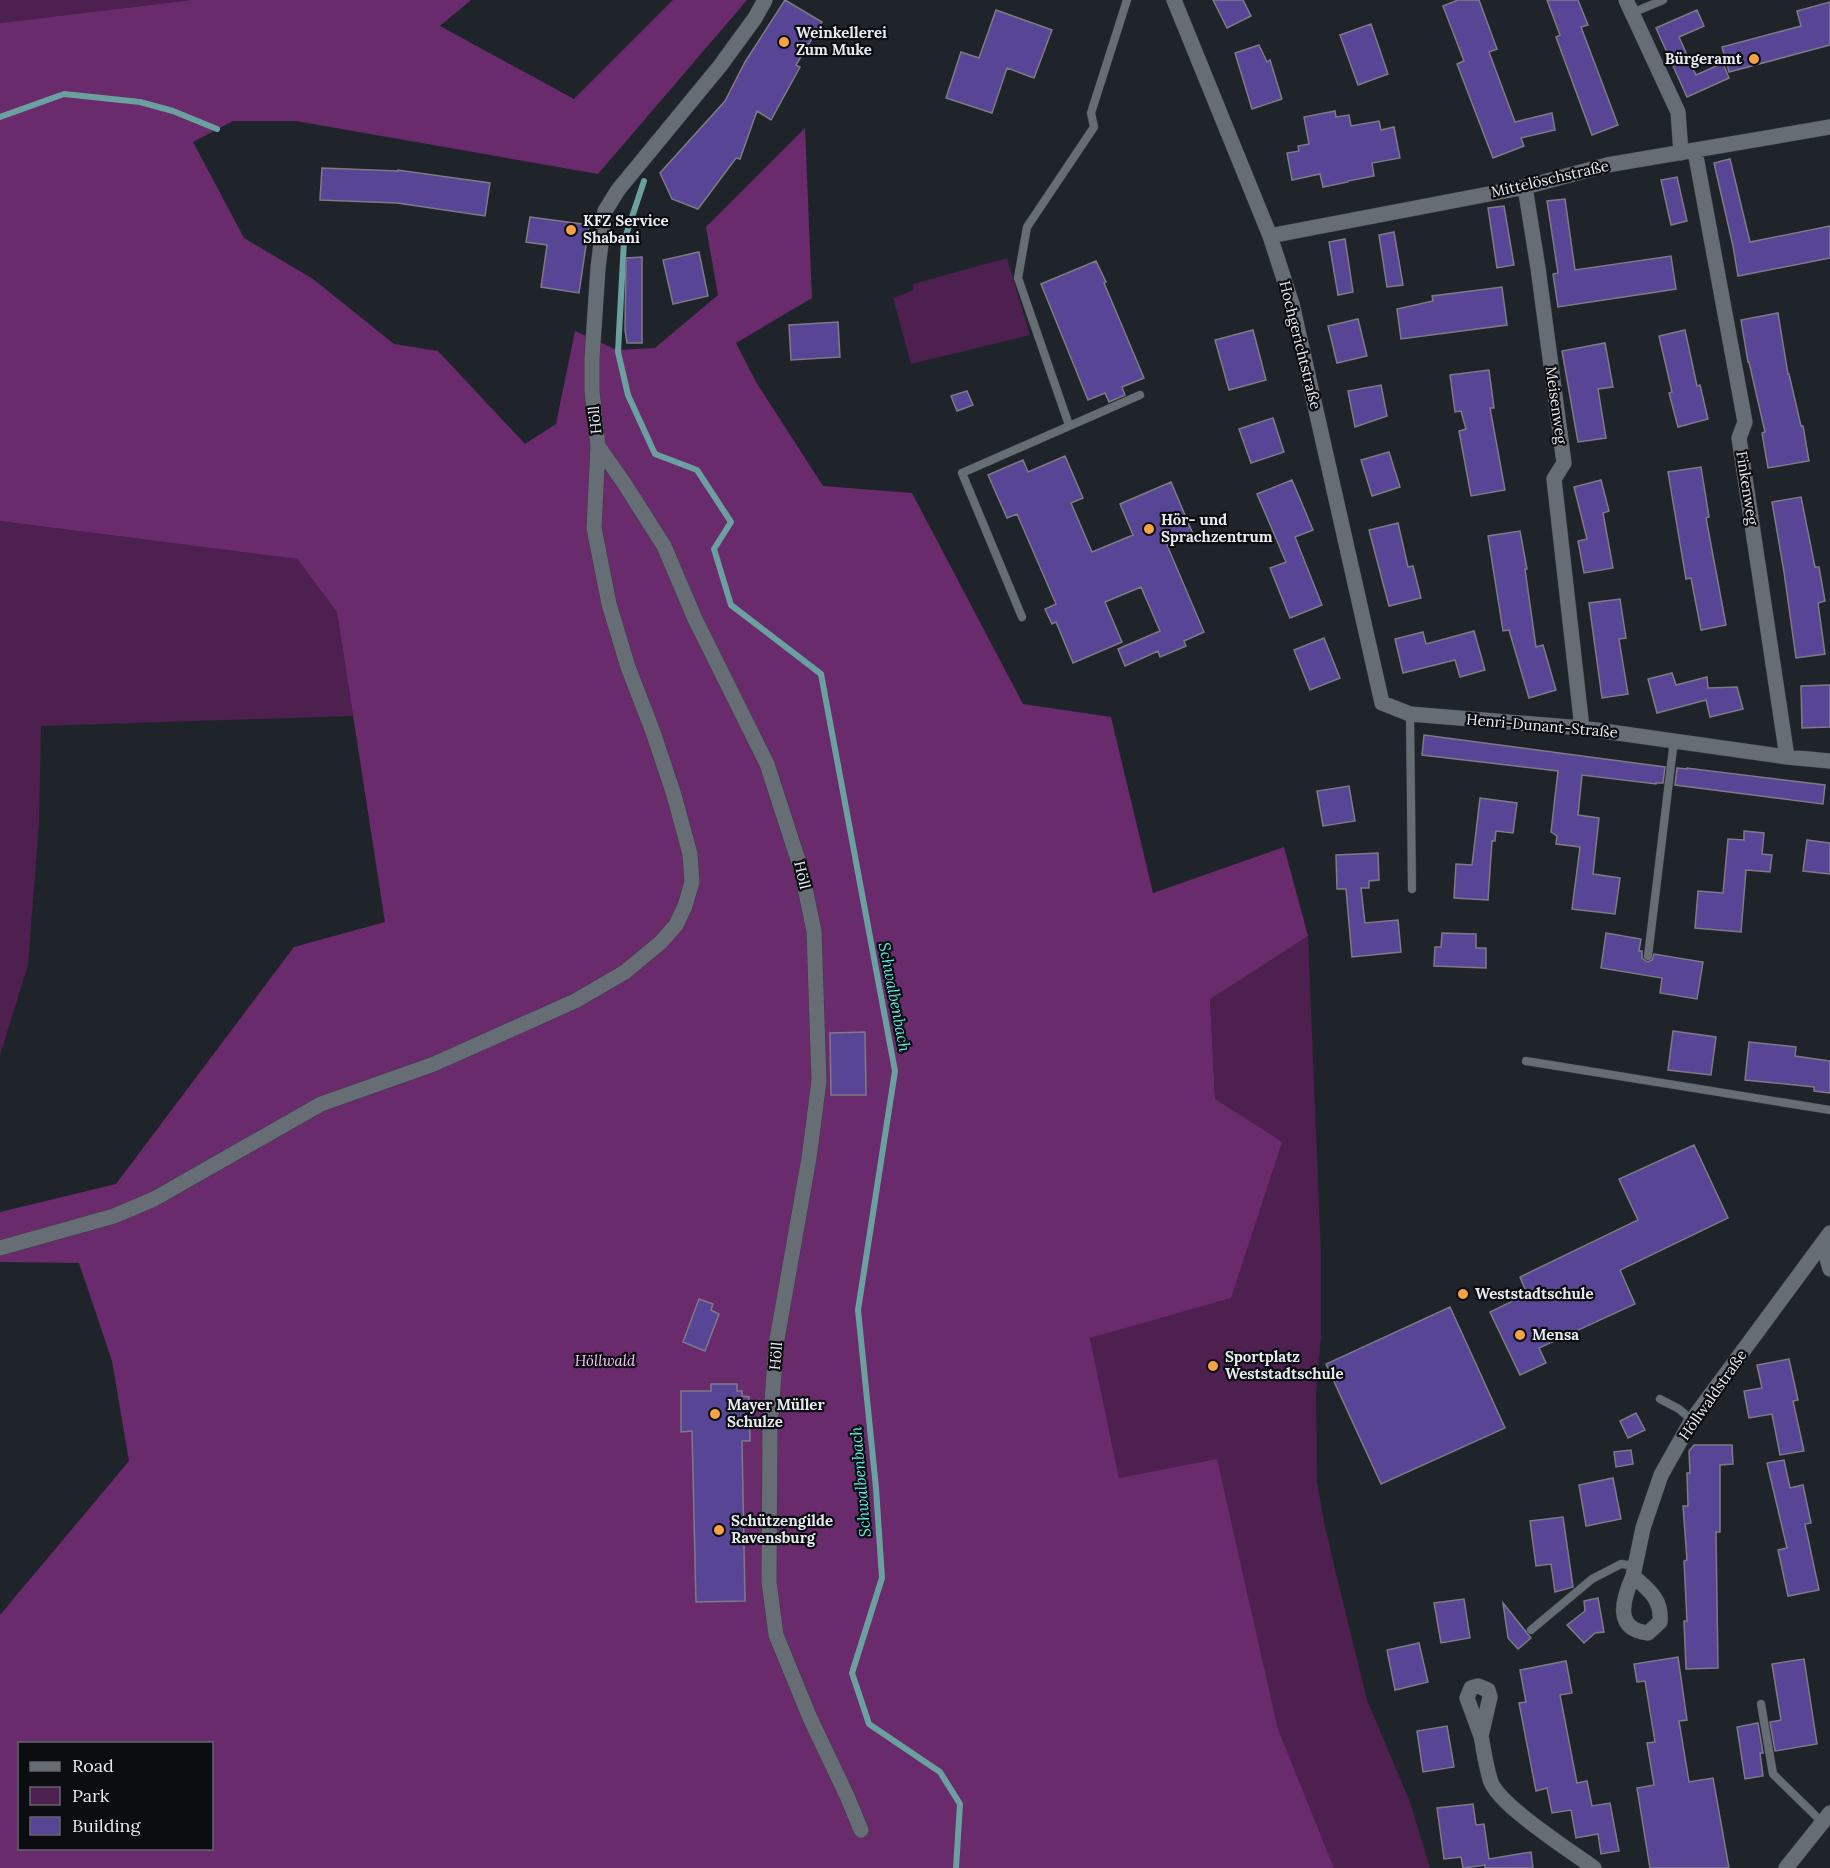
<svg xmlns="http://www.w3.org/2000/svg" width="1830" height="1868" viewBox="0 0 1830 1868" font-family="Lora,serif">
<rect width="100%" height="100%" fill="#1f242b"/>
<path fill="#4d204f" d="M0 0H192L0 23Z
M1007 258 1030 335 911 364 893 298 914 290 913 284Z
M0 521 297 559 337 612 353 716 41 726 39 823 28 965 0 1055Z
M1308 936 1321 1256V1336L1316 1394 1317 1482 1324 1522 1334 1565 1367 1700 1410 1802 1430 1868H1334L1278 1729 1217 1460 1119 1478 1090 1337 1231 1298 1215 1099 1210 998Z"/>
<path fill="#6a2b6d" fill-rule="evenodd" d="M192 0H471L440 26 574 99 673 0H747L598 174 296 121H233L193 142 244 238 313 279 394 344 438 351 525 444 556 424 575 331 617 350 655 348 718 295 706 227 805 128 812 298 736 343 756 382 823 486 912 493 1023 704 1111 717 1153 893 1284 847 1308 936 1210 999 1215 1099 1282 1142 1231 1298 1090 1338 1119 1478 1217 1459 1278 1729 1334 1868H0V1615L129 1461 112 1361 79 1263 0 1262V1212L116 1184 294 947 385 922 337 612 297 559 0 521V23ZM20 1744H212V1848H20Z"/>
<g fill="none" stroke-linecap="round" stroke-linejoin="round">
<path stroke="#6aa0a0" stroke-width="6" d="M0 117 64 94 140 102 173 111 217 129
M644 181 624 241 618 352 628 395 655 454 697 470 731 522 714 549 731 605 821 674 895 1071 858 1310 876 1488 882 1578 852 1673 869 1724 940 1772 960 1804 956 1868"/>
</g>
<path fill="#594595" stroke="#7c7b85" stroke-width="1.5" d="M785 0 822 22 796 65 800 67 771 120 757 111 740 159 736 158 698 209 672 199 660 173 725 101 745 62Z
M1213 0H1243L1251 16 1227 28Z
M1458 0H1479L1497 49 1489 52 1515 122 1552 113 1555 130 1521 138 1524 146 1493 158 1457 64 1464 61 1443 6Z
M1547 0H1578L1588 25 1581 27 1618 125 1592 135 1556 37 1560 35Z
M1830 2V45L1729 72 1722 47 1801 26 1797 11Z
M996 10 1052 30 1034 78 1007 68 992 113 946 98 961 52 979 58Z
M1697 10 1704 26 1679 37 1696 75 1723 63 1729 78 1687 97 1656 28Z
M1371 24 1388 74 1358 85 1340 35Z
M1259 45 1267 62 1270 60 1282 99 1252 109 1235 53Z
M1335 111 1336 117 1349 115 1351 126 1379 121 1381 130 1394 127 1400 158 1372 163 1374 176 1348 181V182L1323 187 1320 174 1292 180 1287 153 1299 151 1298 146 1309 144 1304 117Z
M1730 159 1750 242 1830 226V258L1738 276 1733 246 1714 163Z
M322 168 398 171V170L490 183 485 216 397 203 320 200Z
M1677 177 1687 221 1671 225 1661 180Z
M1565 199 1575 270 1671 256 1676 289 1558 307 1553 274 1558 273 1547 201Z
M1504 206 1514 265 1497 268 1488 208Z
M530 217 589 225 579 293 541 287 547 245 526 242Z
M1394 232 1403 285 1387 287 1379 235Z
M1345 239 1353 292 1338 295 1329 242Z
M699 252 708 296 673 304 663 260Z
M642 257V343H627L625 330 626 258Z
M1096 261 1106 282 1104 283 1144 378 1122 387 1125 395 1109 402 1105 393 1088 400 1041 284Z
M1502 287 1507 325 1401 339 1397 309 1433 301 1432 296Z
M1778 313 1788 374H1789L1801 426H1803L1809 461 1768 468 1762 433 1765 432 1749 362H1748L1741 320Z
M1358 319 1367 356 1337 363 1328 326Z
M838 322 840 357 791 360 789 325Z
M1253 330 1266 380 1229 390 1215 340Z
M1685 330 1697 386 1700 385 1708 419 1678 427 1669 393 1672 392 1659 336Z
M1605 343 1613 387 1598 389 1606 438 1578 442 1562 351Z
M1489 370 1494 408H1490L1505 490 1471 496 1459 431 1466 429 1461 411 1455 412 1450 375Z
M1381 385 1387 416 1355 427 1348 391Z
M967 391 973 405 957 411 951 396Z
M1273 418 1284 452 1251 463 1239 429Z
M1389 452 1400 487 1372 496 1361 460Z
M1065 456 1083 498 1071 503 1092 552 1133 535 1120 504 1171 482 1193 534 1167 545 1204 632 1184 641 1186 646 1160 657 1158 651 1125 666 1118 649 1160 631 1141 587 1105 602 1122 642 1073 663 1056 622 1052 624 1045 609 1056 604 1017 514 1007 518 988 475 1023 460 1028 472Z
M1701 467 1709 517 1706 518 1726 625 1701 630 1691 578 1686 579 1668 472Z
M1292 480 1313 530 1295 537 1322 605 1290 618 1270 568 1286 562 1257 494Z
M1601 480 1609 511 1603 513 1613 568 1584 573 1578 541 1587 539 1574 487Z
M1801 497 1815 567H1819L1825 601 1818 603 1825 654 1796 658 1784 572 1772 502Z
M1398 523 1408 567 1413 566 1421 598 1389 606 1369 530Z
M1520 531 1527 569H1525L1536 647 1543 645 1556 690 1529 698 1509 630 1503 631 1488 536Z
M1620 599 1626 638 1619 639 1628 694 1602 698 1589 603Z
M1474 631 1485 670 1460 677 1455 660 1403 673 1395 639 1423 632 1426 644Z
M1324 638 1340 678 1310 690 1294 650Z
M1672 673 1676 685 1707 677 1708 688 1737 687 1743 709 1710 717 1706 700 1657 713 1648 679Z
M1830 685V727L1802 728 1801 686Z
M1424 735 1665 767 1663 783H1656V784L1582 775 1578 815 1599 818 1593 874 1620 878 1615 914 1572 909 1580 847 1556 844 1557 836 1551 832 1558 771 1422 755Z
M1677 768 1687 769V768L1825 785 1823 804 1675 785Z
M1349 786 1355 821 1323 826 1317 791Z
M1480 798 1517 803 1513 833 1496 831 1495 841H1492L1488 900 1454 898 1456 864 1472 865Z
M1744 831 1764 833 1762 854 1772 855 1770 872 1746 870 1741 932 1695 928 1698 891 1723 893 1728 839 1744 840Z
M1807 840 1830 843V874L1803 871Z
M1378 853 1379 880 1369 881V888H1361L1365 923 1398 920 1401 952 1352 957 1346 889H1337L1336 855Z
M1442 933 1476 934V948H1486V968L1434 966 1435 947H1441Z
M1606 933 1641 939 1639 951H1642V958L1647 962 1652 960 1654 954 1703 962 1697 999 1660 993 1662 978 1601 968Z
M1673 1031 1716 1037 1711 1075 1668 1070Z
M865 1032 866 1095H831L830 1033Z
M1749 1042 1796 1047 1795 1056 1830 1061V1093L1814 1091V1087L1745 1080Z
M1694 1145 1728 1218 1620 1270 1635 1304 1539 1348 1546 1363 1520 1375 1490 1312 1527 1294 1520 1277 1638 1220 1619 1179Z
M699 1299 713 1304 711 1310 719 1314 705 1351 683 1342Z
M1450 1307 1505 1428 1381 1484 1326 1364Z
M1789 1359 1798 1400 1793 1401 1804 1451 1780 1455 1772 1414 1749 1418 1744 1391 1762 1388 1757 1365Z
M711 1384H737V1391H742V1396L749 1397 750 1441H742L745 1601 696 1602 692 1431 681 1432V1391H711Z
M1636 1413 1645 1430 1628 1438 1620 1421Z
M1694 1445H1732L1733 1464 1720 1465V1532H1716L1718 1668 1686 1669 1684 1621H1687L1684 1561 1687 1560 1683 1506H1688L1687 1473H1690L1689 1451Z
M1631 1450 1633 1464 1616 1467 1614 1452Z
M1784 1460 1790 1488 1803 1485 1811 1523 1805 1524 1819 1590 1788 1596 1778 1550 1787 1548 1767 1463Z
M1613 1478 1621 1519 1586 1526 1579 1485Z
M1563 1517 1573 1587 1555 1592 1551 1564 1536 1566 1530 1521Z
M1598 1598 1604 1632 1595 1633 1584 1643 1567 1625 1585 1611 1584 1601Z
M1464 1599 1470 1638 1441 1643 1434 1603Z
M1503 1603 1531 1638 1518 1649 1508 1638Z
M1419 1643 1428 1682 1395 1690 1387 1650Z
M1678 1657 1687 1720 1679 1721 1689 1782 1713 1778 1729 1868H1650L1637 1788 1654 1785 1647 1743 1655 1742 1645 1681 1637 1682 1634 1664Z
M1804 1659 1817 1744 1775 1751 1770 1722 1781 1720 1772 1664Z
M1566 1661 1572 1693 1560 1695 1577 1783 1587 1781 1592 1806 1610 1803 1619 1851 1601 1854 1598 1834 1576 1838 1571 1810 1552 1813 1547 1788 1536 1791 1519 1703 1526 1702 1520 1670Z
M1758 1723 1763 1753H1760L1763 1776 1745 1779 1737 1727Z
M1447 1726 1454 1767 1423 1772 1417 1731Z
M1473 1804 1476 1825 1484 1824 1489 1859 1531 1852 1533 1868H1485V1865L1463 1868 1461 1857 1444 1859 1437 1808Z"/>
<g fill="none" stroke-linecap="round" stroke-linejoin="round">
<defs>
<path id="lane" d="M1632 13 1663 0
M1069 425 1018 278 1027 227 1094 127 1091 113 1127 0
M1022 617 962 473 1140 395
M1410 714 1412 889
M1648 956 1674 740
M1526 1061 1830 1110
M1660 1399 1679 1409 1692 1420
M1531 1630 1592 1579 1621 1564 1635 1566
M1761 1704 1773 1774 1822 1822"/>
<path id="street" d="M1174 0 1270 236 1292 304 1382 703 1410 714 1582 728 1787 757 1830 761
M1626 0 1678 112 1681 153
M1695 151 1745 422 1739 438 1787 757
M1525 187 1538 268 1564 463 1554 479 1582 728
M1270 236 1525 187 1607 165 1830 127
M598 446 624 483 664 546 695 619 767 764 801 869 814 931 819 1081 809 1158 776 1345 770 1430 769 1582 776 1635 810 1718 847 1796 861 1830
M1823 1244 1830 1269
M0 1248 114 1216 154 1199 321 1104 434 1064 575 1001 625 972 661 942 676 925 685 906 692 882 690 854 674 795 653 732 628 667 609 604 594 528 598 446 592 391V358L598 268 605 211 618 190 720 66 755 18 765 0
M1633 1576 1643 1528 1661 1475 1692 1420 1830 1233
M1633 1576C1649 1590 1662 1599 1660 1622L1648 1633C1613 1629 1623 1599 1633 1576Z
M1478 1686 1488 1690 1490 1697 1481 1736 1467 1698 1471 1688Z
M1481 1736C1484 1751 1486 1768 1491 1782 1500 1806 1571 1851 1594 1868
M1786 1868 1830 1813"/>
</defs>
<use href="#lane" stroke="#3a3e43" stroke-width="9"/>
<use href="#street" stroke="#3a3e43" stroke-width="16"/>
<use href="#lane" stroke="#676d75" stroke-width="8"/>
<use href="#street" stroke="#676d75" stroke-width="15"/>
</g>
<g fill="#f5a345" stroke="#0b0d10" stroke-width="2">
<circle cx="784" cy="42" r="6"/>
<circle cx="1754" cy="59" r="6"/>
<circle cx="571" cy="230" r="6"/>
<circle cx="1149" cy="529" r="6"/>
<circle cx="1463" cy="1294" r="6"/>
<circle cx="1520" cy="1335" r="6"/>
<circle cx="1213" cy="1366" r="6"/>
<circle cx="715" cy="1414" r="6"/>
<circle cx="719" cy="1530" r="6"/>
</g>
<g text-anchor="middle" stroke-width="4.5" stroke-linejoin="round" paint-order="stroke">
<g font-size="15" font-weight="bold" fill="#e7eaef" stroke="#0b0d10" text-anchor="start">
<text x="796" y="38">Weinkellerei<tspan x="796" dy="17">Zum Muke</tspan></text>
<text x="1742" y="64" text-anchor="end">Bürgeramt</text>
<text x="583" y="226">KFZ Service<tspan x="583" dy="17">Shabani</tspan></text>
<text x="1161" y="525">Hör- und<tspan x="1161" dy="17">Sprachzentrum</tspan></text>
<text x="1475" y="1299">Weststadtschule</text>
<text x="1532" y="1340">Mensa</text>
<text x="1225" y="1362">Sportplatz<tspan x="1225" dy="17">Weststadtschule</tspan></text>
<text x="727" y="1410">Mayer Müller<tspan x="727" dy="17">Schulze</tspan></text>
<text x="731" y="1526">Schützengilde<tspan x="731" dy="17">Ravensburg</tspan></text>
</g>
<g font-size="15" fill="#e7eaef" stroke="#0b0d10">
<text transform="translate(1550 179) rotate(-13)" y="5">Mittelöschstraße</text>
<text transform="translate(1300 345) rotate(76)" y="5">Hochgerichtstraße</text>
<text transform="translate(1556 405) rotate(82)" y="5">Meisenweg</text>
<text transform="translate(595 420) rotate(-96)" y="5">Höll</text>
<text transform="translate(1747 488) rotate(81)" y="5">Finkenweg</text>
<text transform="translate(1542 726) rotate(5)" y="5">Henri-Dunant-Straße</text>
<text transform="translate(802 875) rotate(77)" y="5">Höll</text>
<text transform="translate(776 1356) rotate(-85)" y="5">Höll</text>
<text transform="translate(1713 1395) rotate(-55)" y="5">Höllwaldstraße</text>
</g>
<g font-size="15" font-style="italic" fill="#fbc5fc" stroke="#0b0d10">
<text x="605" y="1366">Höllwald</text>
</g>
<g font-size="16" font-style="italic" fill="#5aeee9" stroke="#0b0d10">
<text transform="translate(895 997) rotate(79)" y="6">Schwalbenbach</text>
<text transform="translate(860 1482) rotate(-95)" y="6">Schwalbenbach</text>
</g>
</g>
<rect x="18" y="1742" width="195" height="108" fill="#0b0d10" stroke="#636569" stroke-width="1.5"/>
<rect x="30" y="1762" width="30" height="9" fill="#676d75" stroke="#636569" stroke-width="1.5"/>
<text x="72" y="1772" font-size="18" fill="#e7eaef">Road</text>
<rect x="30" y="1787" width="30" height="18" fill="#4d204f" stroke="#636569" stroke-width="1.5"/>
<text x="72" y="1802" font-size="18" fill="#e7eaef">Park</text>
<rect x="30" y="1817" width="30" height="18" fill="#594595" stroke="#636569" stroke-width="1.5"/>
<text x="72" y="1832" font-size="18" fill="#e7eaef">Building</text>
</svg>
